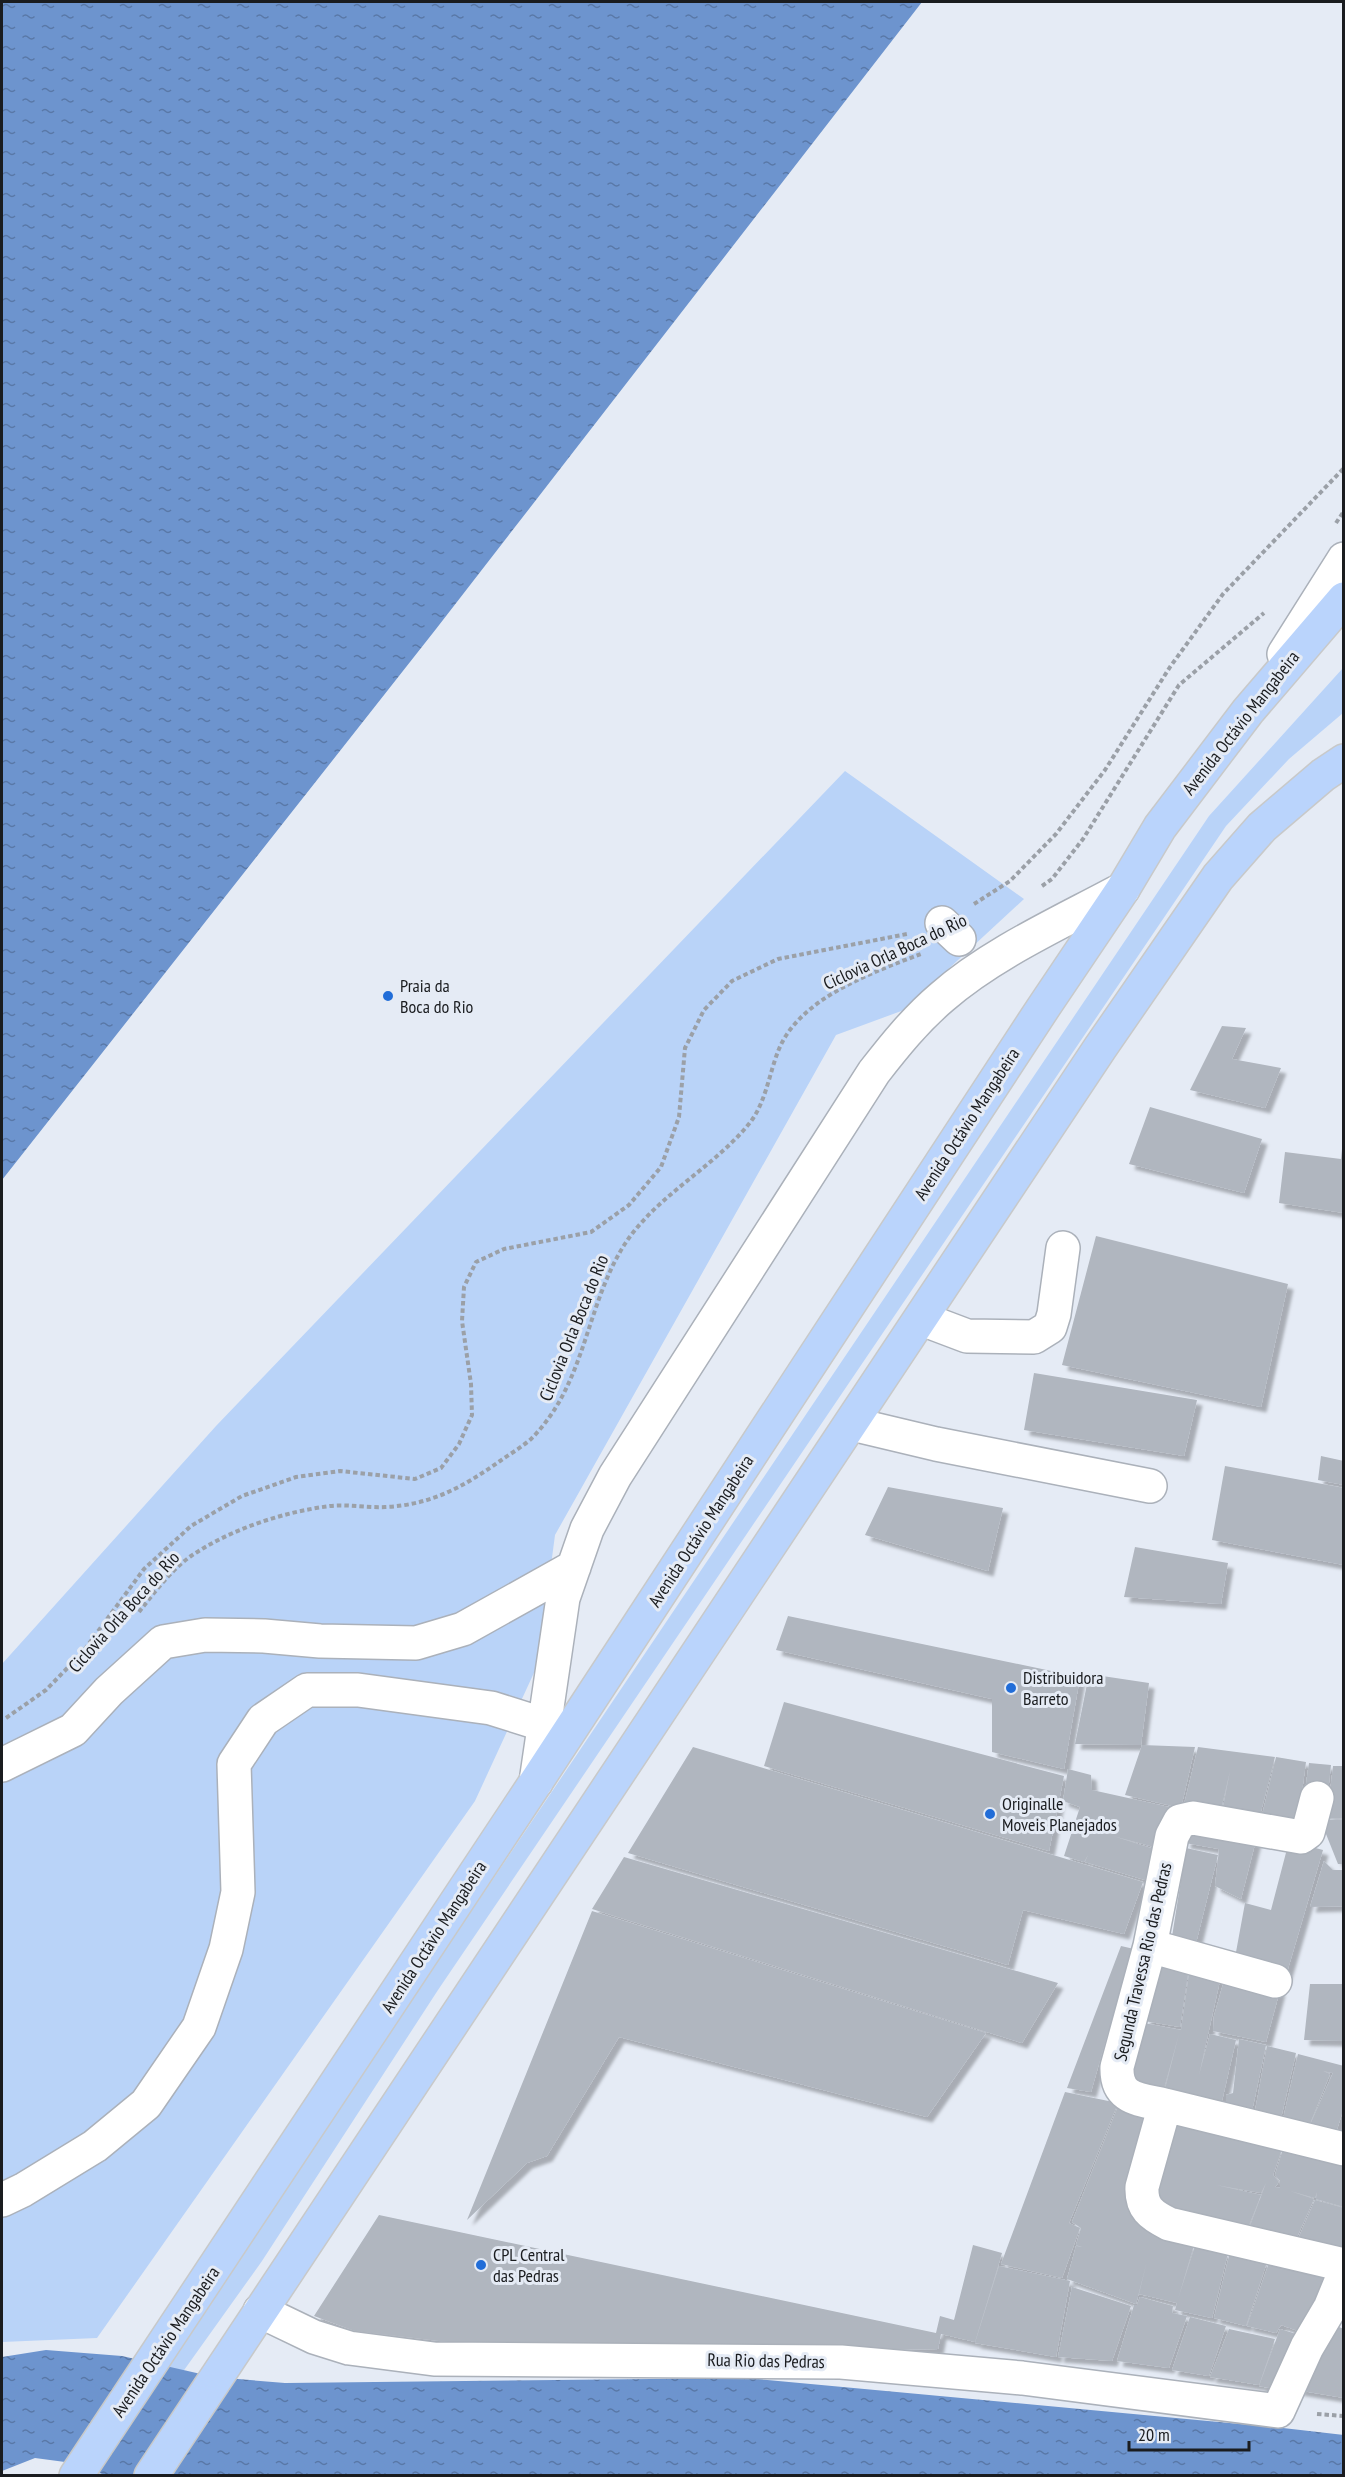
<svg xmlns="http://www.w3.org/2000/svg" width="1345" height="2477" viewBox="0 0 1345 2477" font-family="'PT Sans Narrow',sans-serif">
<defs>
<pattern id="water-ripples" width="26" height="14" patternUnits="userSpaceOnUse" patternTransform="scale(1.5)"><rect width="26" height="14" fill="#6d94ce"/><path d="M2 4q2-2 4 0t4 0M15 11q2-2 4 0t4 0" fill="none" stroke="#5978a7"/></pattern>
<filter id="shadow"><feDropShadow dx="5.5" dy="5.5" stdDeviation="1.5" flood-color="#0004"/></filter>
</defs>
<rect width="100%" height="100%" fill="#e5ebf5"/>
<path fill="#b9d3f8" d="M1343 668V713L1289 759 1226 826 438 1990 262 2261 177 2380 116 2475 91 2476 1209 816Z
M845 771 1024 899 904 1010 836 1035 555 1535 538 1664 475 1801 97 2338 2 2342V1664L216 1426Z"/>
<path fill="url(#water-ripples)" d="M2 2H922L436 629 2 1180Z
M46 2350 122 2356 214 2377 285 2383 747 2378 1283 2428 1344 2435 1343 2476H107L80 2464 35 2458 2 2471V2357Z"/>
<path fill="#b0b6bf" filter="url(#shadow)" d="M1222 1026 1246 1028 1232 1059 1281 1068 1265 1108 1190 1090Z
M1150 1107 1262 1139 1244 1193 1129 1164Z
M1342 1149 1344 1213 1279 1203 1285 1152 1341 1159Z
M1096 1236 1288 1284 1261 1407 1062 1365Z
M1034 1373 1197 1400 1184 1456 1024 1430Z
M1321 1456 1344 1461V1485L1318 1480Z
M1225 1466 1344 1488V1565L1212 1540Z
M888 1487 1003 1508 988 1571 865 1535Z
M1135 1547 1228 1563 1221 1604 1124 1597Z
M788 1616 1080 1677 1064 1769 992 1752V1699L776 1650Z
M1089 1674 1149 1683 1141 1745 1075 1744Z
M784 1702 1064 1776 1049 1851 764 1766Z
M1142 1745 1195 1747 1181 1808 1125 1795Z
M693 1747 1143 1882 1124 1934 1023 1910 1008 1965 628 1853Z
M1198 1747 1275 1757 1258 1823 1221 1818 1230 1771 1219 1818 1182 1813Z
M1276 1757 1306 1762 1297 1828 1260 1824Z
M1309 1763 1331 1765 1328 1792 1305 1791Z
M1333 1766H1344V1818L1327 1819Z
M1068 1769 1091 1775 1092 1790 1169 1807 1154 1847 1113 1836 1154 1849 1145 1880 1085 1862 1088 1855 1084 1862 1064 1856 1080 1807 1063 1801Z
M1320 1819 1344 1820V1864H1338Z
M1187 1823 1257 1836 1241 1899 1215 1886 1219 1849 1185 1843Z
M1288 1845 1304 1854 1308 1846 1323 1850 1285 1979 1234 1963 1245 1903 1271 1910Z
M1186 1848 1218 1855 1194 1951 1171 1943Z
M624 1857 1058 1983 1022 2043 592 1909Z
M1324 1861 1333 1870H1344V1906L1310 1907Z
M592 1911 986 2033 927 2117 619 2037 547 2156 527 2163 467 2220Z
M1121 1946 1143 1951 1116 2031 1108 2032 1091 2092 1067 2088Z
M1160 1960 1189 1967 1180 2027 1144 2021Z
M1190 1967 1221 1976 1199 2075 1210 2034 1236 2040 1221 2105 1164 2093 1179 2034 1163 2092 1122 2082 1144 2023 1181 2030Z
M1225 1977 1280 1990 1266 2042 1213 2031 1214 2016Z
M1310 1984H1344V2041L1304 2040Z
M1239 2039 1266 2045 1252 2111 1226 2105V2095L1233 2093Z
M1267 2046 1296 2053 1281 2118 1255 2111Z
M1298 2054 1344 2066V2107L1335 2136 1310 2125 1333 2073 1323 2071 1330 2074 1309 2126 1283 2119Z
M1065 2092 1118 2103 1069 2223 1080 2228 1062 2278 1001 2264Z
M1119 2104 1150 2113 1126 2184 1129 2207 1152 2235 1194 2245 1178 2299 1195 2246 1228 2253 1212 2318 1175 2310 1177 2303 1139 2294 1147 2261 1136 2304 1067 2279 1076 2246 1082 2247 1076 2245 1081 2228 1072 2222Z
M1173 2114 1282 2149 1273 2175 1279 2182 1275 2187 1280 2188V2181L1275 2175 1283 2149 1344 2163V2207L1316 2199 1317 2192 1315 2198 1290 2191 1314 2199 1293 2246 1247 2234 1266 2183 1261 2193 1216 2185 1261 2195 1246 2233 1208 2222 1210 2214 1207 2222 1156 2208 1147 2196Z
M1315 2200 1344 2208V2253L1295 2246Z
M379 2215 936 2333 940 2316 954 2320 973 2245 1002 2253 975 2342 941 2334 938 2349 540 2353 355 2331 314 2316Z
M1230 2252 1267 2262 1246 2326 1214 2318Z
M1269 2263 1329 2278 1304 2333 1281 2325 1276 2333 1247 2326Z
M999 2266 1070 2281 1056 2357 975 2343Z
M1072 2287 1131 2306 1112 2361 1058 2357Z
M1140 2297 1173 2306 1172 2313 1187 2316 1169 2368 1117 2361 1134 2305H1137Z
M1190 2317 1226 2326 1209 2376 1172 2370Z
M1334 2325 1344 2329V2398L1297 2390Z
M1229 2329 1275 2339 1259 2385 1210 2377Z
M1280 2329 1303 2336 1275 2389 1259 2386Z"/>
<g fill="none" stroke-linecap="round" stroke-linejoin="round">
<defs>
<path id="minor" d="M1284 654 1344 559
M942 923 959 939
M922 1319 967 1336 1034 1337 1050 1327 1054 1314 1063 1248
M852 1424 936 1444 1150 1486
M2 1765 73 1730 109 1691 163 1642 205 1635 264 1636 320 1641 416 1643 463 1629 574 1567
M536 1782 563 1598 587 1529 615 1476 874 1072C895 1045 916 1019 942 997 992 953 1064 921 1123 889
M1317 1798 1308 1832 1301 1837 1193 1818 1180 1821 1172 1836 1150 1946 1117 2067C1116 2100 1139 2099 1165 2105L1142 2187C1141 2208 1151 2215 1169 2224L1344 2265
M1150 1946 1275 1981
M1165 2105 1344 2149
M2 2200 23 2190 95 2146 146 2104 199 2027 226 1949 238 1892 234 1764 263 1720 307 1690H358L491 1708 545 1725
M260 2311 314 2337 349 2348 434 2359 841 2362 1022 2378 1278 2411 1307 2347 1330 2308 1344 2274"/>
<path id="major" d="M76 2476 536 1782 1043 1008 1123 889 1160 827 1248 711 1344 599
M151 2476 1100 1048 1218 877 1262 827 1323 775 1344 761"/>
</defs>
<use href="#minor" stroke="#abb1ba" stroke-width="36"/>
<use href="#major" stroke="#c8c9c9" stroke-width="36"/>
<path stroke="#9ba0a7" stroke-width="4" stroke-dasharray="4.5 3" stroke-linecap="butt" d="M1336 523 1344 511
M1042 886 1052 879 1083 839 1179 685 1264 613
M974 904 1010 881 1056 834 1105 770 1170 667 1223 594 1344 468
M139 1612C154 1593 171 1570 191 1556 231 1529 283 1512 330 1506 348 1504 367 1508 385 1507 431 1505 463 1487 500 1461 510 1454 522 1447 531 1439 584 1386 585 1313 620 1252 650 1199 710 1171 748 1125 766 1104 769 1073 779 1049 800 998 873 972 921 954
M6 1718 46 1690 82 1653 144 1569 191 1526 242 1496 296 1477 340 1471 415 1479 441 1468 459 1444 472 1415 471 1384 462 1321 464 1287 476 1262 504 1249 591 1232 629 1205 661 1167 679 1117 685 1048 704 1010 732 981 778 959 907 934
M1317 2414 1344 2416"/>
<use href="#minor" stroke="#fff" stroke-width="33"/>
<use href="#major" stroke="#bad4fc" stroke-width="33"/>
</g>
<g fill="#216dd8" stroke="#e5ebf5" stroke-width="2">
<circle cx="388" cy="996" r="6"/>
<circle cx="1011" cy="1688" r="6"/>
<circle cx="990" cy="1814" r="6"/>
<circle cx="481" cy="2265" r="6"/>
</g>
<g text-anchor="middle" stroke-width="6" stroke-linejoin="round" paint-order="stroke">
<g font-size="18" fill="#1a1c1f" stroke="#e5ebf5">
<text transform="translate(1241 723) rotate(-52)" y="6">Avenida Octávio Mangabeira</text>
<text transform="translate(895 952) rotate(-25)" y="6">Ciclovia Orla Boca do Rio</text>
<text transform="translate(967 1124) rotate(-57)" y="6">Avenida Octávio Mangabeira</text>
<text transform="translate(574 1328) rotate(-68)" y="6">Ciclovia Orla Boca do Rio</text>
<text transform="translate(701 1531) rotate(-57)" y="6">Avenida Octávio Mangabeira</text>
<text transform="translate(124 1612) rotate(-48)" y="6">Ciclovia Orla Boca do Rio</text>
<text transform="translate(434 1937) rotate(-57)" y="6">Avenida Octávio Mangabeira</text>
<text transform="translate(1143 1962) rotate(-77)" y="6">Segunda Travessa Rio das Pedras</text>
<text transform="translate(166 2342) rotate(-56)" y="6">Avenida Octávio Mangabeira</text>
<text transform="translate(766 2361) rotate(1)" y="6">Rua Rio das Pedras</text>
</g>
<g font-size="18" fill="#1a1c1f" stroke="#e5ebf5" text-anchor="start">
<text x="400" y="992">Praia da<tspan x="400" dy="21">Boca do Rio</tspan></text>
<text x="1023" y="1684">Distribuidora<tspan x="1023" dy="21">Barreto</tspan></text>
<text x="1002" y="1810">Originalle<tspan x="1002" dy="21">Moveis Planejados</tspan></text>
<text x="493" y="2261">CPL Central<tspan x="493" dy="21">das Pedras</tspan></text>
</g>
</g>
<rect width="1345" height="2477" fill="none" stroke="#1a1c1f" stroke-width="6"/>
<path d="M1129 2441v9h120v-9" fill="none" stroke="#1a1c1f" stroke-width="3"/>
<text x="1138" y="2441" font-size="18" fill="#1a1c1f" stroke="#e5ebf5" stroke-width="4.5" paint-order="stroke">20 m</text>
</svg>
